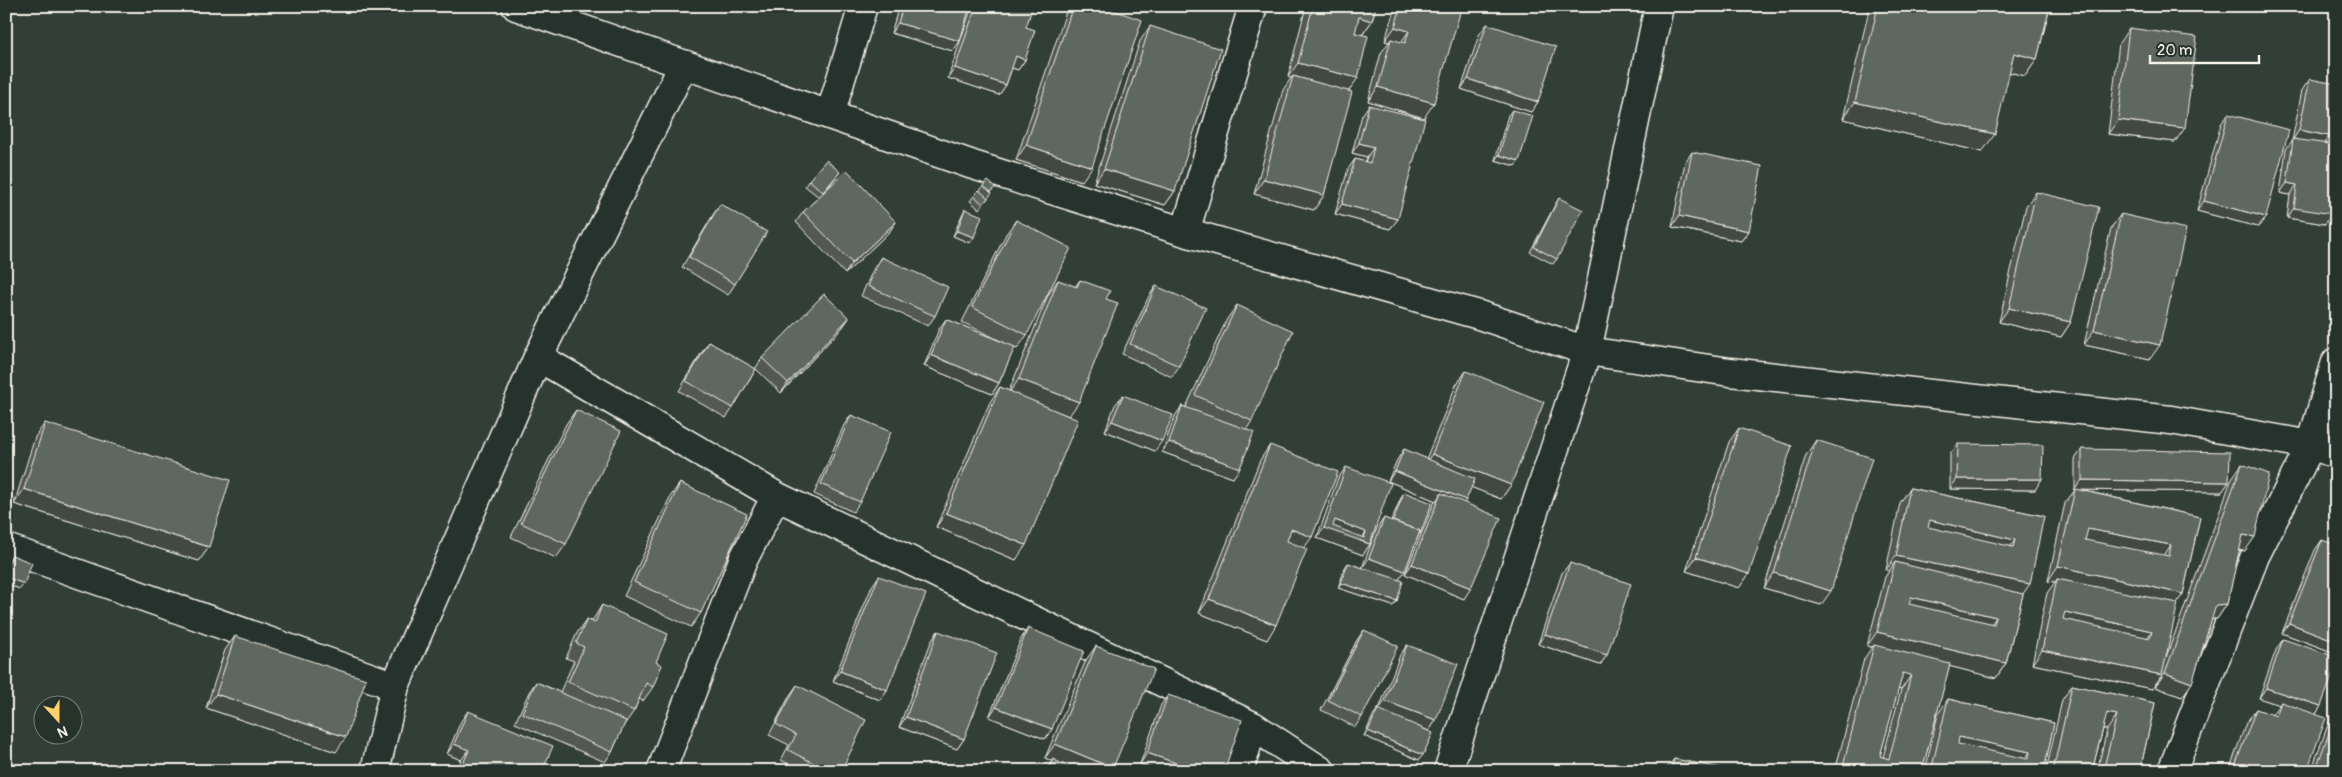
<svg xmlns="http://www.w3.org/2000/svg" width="2342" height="777" viewBox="0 0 2342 777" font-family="Pangolin,sans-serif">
<rect width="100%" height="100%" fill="#323e38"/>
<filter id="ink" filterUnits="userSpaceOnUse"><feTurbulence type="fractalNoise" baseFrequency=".02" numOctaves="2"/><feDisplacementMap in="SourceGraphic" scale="10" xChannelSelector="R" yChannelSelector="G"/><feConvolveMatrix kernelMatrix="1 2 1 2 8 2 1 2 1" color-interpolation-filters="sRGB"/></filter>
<g filter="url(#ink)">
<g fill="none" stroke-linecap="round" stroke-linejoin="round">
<defs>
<path id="minor" d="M516 6 973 165 1185 232 1479 315 1587 351 1730 372 2171 420 2311 445 2336 454
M830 115 863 6
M1185 232 1253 6
M538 357 776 496 1253 726 1321 771
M6 548 395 686
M375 771 395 686 538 357 684 64
M661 771 743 560 776 496
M1239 771 1253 726
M1448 771 1587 351 1659 6
M2172 771 2255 556 2311 445 2336 362"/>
</defs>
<use href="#minor" stroke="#f4f1e8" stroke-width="31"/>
<use href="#minor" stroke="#26332d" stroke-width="28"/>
</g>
<path fill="#525953" stroke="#f4f1e8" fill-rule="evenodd" d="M899 6H970L953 51 891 33Z
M972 6H1024L1026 27 1025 60 1018 70 1012 68 1006 85 999 95 948 78Z
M1070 6H1101L1082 181 1016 160 1066 12Z
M1306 6H1376L1372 21 1363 34 1324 195 1314 210 1254 194 1283 90 1291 78 1288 77Z
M1395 6H1462L1424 118 1368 101 1381 53 1389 42 1385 41Z
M1870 6H2050L2037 59 2025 76 2009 72 1982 152 1843 119Z
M1487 24 1538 102 1531 112 1461 89 1479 35Z
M1150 26 1175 191 1165 205 1094 183 1140 41Z
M2129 28 2175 142 2108 134 2119 43Z
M2310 79 2332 119 2336 106V217L2330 216 2325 224 2287 218 2290 195 2280 193 2286 149 2292 141 2302 90Z
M1369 105 1398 219 1390 229 1335 214 1348 169 1355 159 1365 162 1367 157 1352 153 1362 115Z
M1512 110 1515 166 1495 160 1508 115Z
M2228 114 2266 217 2258 227 2197 211 2221 124Z
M1692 152 1749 231 1741 241 1672 227 1685 162Z
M840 172 827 189 896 222 889 232 845 274 796 222 803 212 819 197 805 186 809 180Z
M983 186 992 193 984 203 979 209 970 201 974 196 980 191Z
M2036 192 2071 322 2061 337 1999 322 2026 206Z
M1559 198 1557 259 1553 264 1530 252 1556 203Z
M720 204 735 284 728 295 682 267 713 215Z
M965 209 970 243 953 236 962 215Z
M2121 214 2150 359 2084 345 2111 228Z
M1016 220 1027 335 1017 349 1014 348 999 383 992 394 924 366 939 329 946 319 1005 343 962 322 1006 234Z
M881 257 935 316 928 326 861 296 874 268Z
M1058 280 1075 287 1080 280 1106 299 1069 416 1016 560 936 527 990 402 1000 387 1009 391 1048 295Z
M1156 286 1179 366 1172 377 1122 354 1149 296Z
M1237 305 1252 421 1246 430 1233 478 1162 452 1175 416 1182 406 1186 407 1227 319Z
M849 318 842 328 781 393 756 369 733 408 726 418 679 391 702 352 709 342 755 369 762 358Z
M1466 371 1511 485 1501 499 1471 487 1464 502V599L1405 574 1434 503 1436 501 1388 481 1397 460 1404 449 1426 459 1456 385Z
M1123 395 1155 451 1105 431 1115 405Z
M576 410 566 544 556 558 511 537 566 424Z
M851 415 860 502 853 512 814 494 844 425Z
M45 423 209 547 199 561 14 504 35 437Z
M1739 428 1749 574 1739 588 1686 571 1729 442Z
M1816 440 1821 605 1764 588 1806 455Z
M1958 444 2035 490 1950 489V454Z
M1270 445 1304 547 1267 640 1199 613 1260 460Z
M2082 449 2229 482 2222 492 2081 490 2200 517 2183 594 2176 603 2165 660 2232 478 2242 464 2245 551 2239 550 2227 604 2217 619H2212L2182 697 2155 687 2157 682 2152 689 2032 664 2047 593 2055 582 2048 581 2065 503 2075 490V459Z
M1346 467 1370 544 1363 555 1317 538 1338 478Z
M680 483 701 613 691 627 624 596 670 497Z
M1910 488 2044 516 2023 594 2006 663 1996 678 1949 666 1922 771H1835L1864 659 1872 647 1867 646 1885 577 1889 571 1886 570 1900 503ZM1898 689 1901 690 1883 757 1880 756Z
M1404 492 1419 535 1399 580 1397 601 1393 606 1338 588 1344 569 1348 563 1362 568 1377 528 1384 518 1391 521 1401 498Z
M2322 540 2332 652 2282 633 2315 550Z
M12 555 20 589 6 584V566L8 561Z
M1570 563 1607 655 1600 665 1538 644 1562 573Z
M879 576 887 690 880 700 833 681 872 586Z
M602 605 656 662 653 687 643 701 639 699 634 711 624 725 612 752 605 762 515 723 529 692 536 682 560 692 574 661 566 658 577 633 587 619 592 621Z
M1028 628 1052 729 1045 739 989 717 1021 639Z
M1364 630 1362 717 1355 727 1321 710 1357 640Z
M938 631 964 739 957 749 899 727 931 642Z
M235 636 336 752 206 708 225 650Z
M2283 639 2321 706 2316 714 2307 771H2229L2246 723 2256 709 2271 715 2279 705 2259 698 2276 650Z
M1407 645 1436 720 1429 731 1413 724 1419 760 1364 736 1374 714 1378 709H1379L1400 655Z
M1096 646 1113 768 1111 771H1045L1052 761 1045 758 1086 660Z
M797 685 841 771H802L781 760 789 745 769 735 790 695Z
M2072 685 2155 703 2140 771H2097L2107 730 2103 729 2092 771H2046L2062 700Z
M1168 695 1224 771H1161L1140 764 1161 705Z
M1948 699 2054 723 2044 771H1925L1938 714Z
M2336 708V771H2311L2333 711Z
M468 711 542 771H457L461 760 447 754 461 721Z
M1674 759 1736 771H1666V769Z"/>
<path fill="#424944" stroke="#f4f1e8" d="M1359 17 1372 21 1362 35 1349 31Z
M898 23 960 41 953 51 891 33Z
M1395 27 1409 31 1399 45 1391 39 1389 42 1385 41Z
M2014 53 2037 59 2025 76 2002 70Z
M1016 56 1025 60 1018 70 1009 67Z
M1298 63 1358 78 1348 92 1293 76 1291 78 1288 77Z
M955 68 1006 85 999 95 948 78Z
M1468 79 1538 102 1531 112 1461 89Z
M1378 87 1434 103 1424 118 1368 101Z
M1855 102 1995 134 1982 152 1843 119Z
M2118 120 2185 128 2175 142 2108 134Z
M2299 130 2329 136 2322 146 2293 139 2292 141Z
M2333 134 2336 135V147L2326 144Z
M1359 143 1374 147 1367 157 1352 153Z
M1026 145 1092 167 1082 181 1016 160Z
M1499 155 1519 161 1515 166 1495 160Z
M1104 169 1175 191 1165 205 1094 183Z
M1264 179 1324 195 1314 210 1254 194Z
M2287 183 2297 185 2290 195 2280 193Z
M2204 201 2266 217 2258 227 2197 211Z
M1342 204 1398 219 1390 229 1335 214Z
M2334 205 2336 206V217L2330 216 2325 224 2287 218 2294 208Z
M1679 216 1749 231 1741 241 1672 227Z
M896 222 889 232 845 274 852 263Z
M957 231 974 237 970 243 953 236Z
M2009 308 2071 322 2061 337 1999 322Z
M849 318 842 328 781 393 788 383Z
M2094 330 2160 345 2150 359 2084 345Z
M931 355 999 383 992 394 924 366Z
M1019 379 1079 402 1069 416 1009 393Z
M1112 421 1162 441 1155 451 1105 431Z
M1169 442 1240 468 1233 478 1162 452Z
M1432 454 1511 485 1501 499 1422 468Z
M1395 471 1466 500 1459 510 1441 493 1436 501 1388 481Z
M1957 479H2042L2035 490 1950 489Z
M2082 480 2229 482 2222 492 2074 490Z
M24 489 209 547 199 561 14 504Z
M946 513 1026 545 1016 560 936 527Z
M1335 520 1366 532 1360 541 1370 544 1363 555 1317 538 1324 528Z
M1930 520 2015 540 2005 554 1920 535Z
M1291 529 1312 537 1302 551 1281 543Z
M2088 529 2171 545 2161 560 2078 543Z
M2243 535 2255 537 2245 551 2233 549Z
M1896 556 2030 584 2020 598 1895 562 1889 571 1886 570Z
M1696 557 1749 574 1739 588 1686 571Z
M1369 558 1405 571 1398 581 1362 568Z
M1412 564 1471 588 1464 599 1405 574Z
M2058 566 2183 594 2173 609 2057 579 2055 582 2048 581Z
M1774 573 1831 591 1821 605 1764 588Z
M6 577 24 584 20 589 6 584Z
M1341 583 1397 601 1393 606 1338 588Z
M1911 597 1996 617 1986 632 1901 611Z
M1209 599 1276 625 1267 640 1199 613Z
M2227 604 2217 619H2206L2216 605Z
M2065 612 2152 631 2142 645 2055 626Z
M2289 623 2336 641V647L2332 652 2282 633Z
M1877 632 2006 663 1996 678 1873 647 1874 645 1872 647 1867 646Z
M1545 634 1607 655 1600 665 1538 644Z
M2042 650 2162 675 2152 689 2032 664Z
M840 671 887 690 880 700 833 681Z
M1903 673 1911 675 1901 690 1893 687Z
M2165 673 2192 683 2182 697 2155 687Z
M2266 688 2321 706 2314 717 2281 702 2279 705 2259 698Z
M216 694 346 737 336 752 206 708Z
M1385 701 1436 720 1429 731 1378 711Z
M996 707 1052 729 1045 739 989 717Z
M2107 713 2117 715 2107 730 2097 727Z
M906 717 964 739 957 749 899 727Z
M1368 731 1423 755 1419 760 1364 736Z
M1959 737 2030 752 2020 766 1949 751Z
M454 744 469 750 461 760 447 754Z
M1055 744 1113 768 1111 771H1075L1045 758Z
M1147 753 1199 771H1161L1140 764Z"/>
<path fill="#5f6861" stroke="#f4f1e8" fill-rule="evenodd" d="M903 6H970L960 41 898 23Z
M976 6H1024L1032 9 1026 27 1035 30 1025 60 1016 56 1006 85 955 68Z
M1073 6H1101L1142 20 1092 167 1026 145Z
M1313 6H1376L1372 21 1359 17 1355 33 1368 36 1358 78 1298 63Z
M1401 6H1462L1434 103 1378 87 1391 39 1405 43 1409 31 1395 27Z
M1878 6H2050L2037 59 2014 53 1995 134 1855 102Z
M1487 24 1556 47 1538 102 1468 79Z
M1150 26 1221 49 1175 191 1104 169Z
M2129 28 2197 37 2185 128 2118 120Z
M1293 76 1352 92 1324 195 1264 179Z
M2310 79 2336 84V103L2329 136 2299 130Z
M1369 105 1425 119 1398 219 1342 204 1355 159 1370 163 1374 147 1359 143Z
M1512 110 1533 116 1519 161 1499 155Z
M2228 114 2289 130 2266 217 2204 201Z
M2336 124V135L2333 134Z
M2293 139 2336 145V206L2334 205 2332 214 2294 208 2297 185 2287 183Z
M1692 152 1762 166 1749 231 1679 216Z
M826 160 840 172 823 192 809 180Z
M847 170 896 222 852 263 803 212Z
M988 181 995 187 991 192 983 186Z
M979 190 988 198 983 204 974 196Z
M2036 192 2099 207 2071 322 2009 308Z
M1559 198 1583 210 1557 259 1534 247Z
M720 204 767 232 735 284 689 257Z
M965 209 982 216 974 237 957 231Z
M2121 214 2186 229 2160 345 2094 330Z
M1016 220 1071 248 1027 335 972 307Z
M881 257 948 287 935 316 868 286Z
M1058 280 1077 287 1080 280 1110 291 1106 299 1118 303 1079 402 1019 379Z
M1156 286 1206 308 1179 366 1130 344Z
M824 294 849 318 788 383 762 358Z
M1237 305 1293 331 1252 421 1195 395Z
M946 319 1015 347 999 383 931 355Z
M709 342 756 369 733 408 686 381Z
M1466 371 1544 402 1511 485 1432 454Z
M1000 387 1078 420 1026 545 946 513Z
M1123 395 1173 415 1162 441 1112 421Z
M1182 406 1254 432 1240 468 1169 442Z
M576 410 621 431 566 544 521 523Z
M851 415 891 432 860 502 821 484Z
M45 423 230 480 209 547 24 489Z
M1739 428 1792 446 1749 574 1696 557Z
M1816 440 1872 458 1831 591 1774 573Z
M1958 444 2043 445 2042 479H1957Z
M1270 445 1338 472 1312 537 1291 529 1287 541 1307 549 1276 625 1209 599Z
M1404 449 1475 479 1466 500 1395 471Z
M2082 449 2230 452 2229 482 2082 480Z
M2242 464 2269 474 2255 537 2243 535 2227 604 2216 605 2192 683 2165 673Z
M1346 467 1391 483 1370 544 1324 528ZM1335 520 1366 532 1364 538 1333 526Z
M680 483 747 514 701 613 634 582Z
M1910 488 2044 516 2030 584 1896 556ZM1930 520 2015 540 2013 547 1928 527Z
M2075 489 2200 517 2183 594 2058 566ZM2088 529 2171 545 2169 556 2085 540Z
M1404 492 1432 503 1420 534V531L1393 521Z
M1441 493 1501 518 1471 588 1412 564Z
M1384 518 1420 531 1405 571 1369 558Z
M2322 540 2336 545V641L2289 623Z
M12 555 32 563 24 584 6 577V570Z
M1895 562 2023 594 2006 663 1877 632ZM1911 597 1996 617 1994 624 1909 604Z
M1348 563 1403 581 1397 601 1341 583Z
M1570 563 1631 584 1607 655 1545 634Z
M879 576 926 594 887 690 840 671Z
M2057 579 2178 603 2162 675 2042 650ZM2065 612 2152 631 2150 638 2063 619Z
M602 605 668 634 656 662 662 665 653 687 646 683 634 711 568 682 584 647 576 643 587 619 595 623Z
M1028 628 1084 651 1052 729 996 707Z
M1364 630 1398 646 1362 717 1328 700Z
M938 631 997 653 964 739 906 717Z
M235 636 366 679 346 737 216 694Z
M2283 639 2336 657V665L2321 706 2266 688Z
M1407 645 1458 664 1436 720 1385 701Z
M1874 645 1950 664 1922 771H1846L1842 770ZM1903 673 1911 675 1889 759 1880 756Z
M1096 646 1154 669 1113 768 1055 744Z
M536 682 626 721 612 752 522 713Z
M797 685 866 720 841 771H829L788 750 796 735 776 724Z
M2072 685 2155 703 2140 771H2103L2117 715 2107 713 2092 771H2053Z
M1168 695 1242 720 1224 771H1199L1147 753Z
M1948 699 2054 723 2044 771H1931ZM1959 737 2030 752 2028 759 1958 744Z
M2281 702 2326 718 2307 771H2233L2256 709 2276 716Z
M1378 709 1433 733 1423 755 1368 731Z
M468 711 553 746 542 771H460L469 750 454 744Z
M2336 714V771H2315Z
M1053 759 1075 771H1047Z
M1674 759 1736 771H1671Z"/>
</g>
<rect width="2342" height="777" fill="none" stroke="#26332d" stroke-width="25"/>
<rect x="12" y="12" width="2317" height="752" fill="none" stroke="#f4f1e8" stroke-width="2" filter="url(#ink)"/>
<g transform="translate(58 720) rotate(159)"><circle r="24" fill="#26332d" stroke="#787f78"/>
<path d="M0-4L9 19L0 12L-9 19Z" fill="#ffd166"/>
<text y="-8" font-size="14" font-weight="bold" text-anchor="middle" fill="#f4f1e8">N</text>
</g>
<path d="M2150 55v8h109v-8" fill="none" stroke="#f4f1e8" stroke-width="2.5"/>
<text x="2157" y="55" font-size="15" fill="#f4f1e8" stroke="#26332d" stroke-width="4" paint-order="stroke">20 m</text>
</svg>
